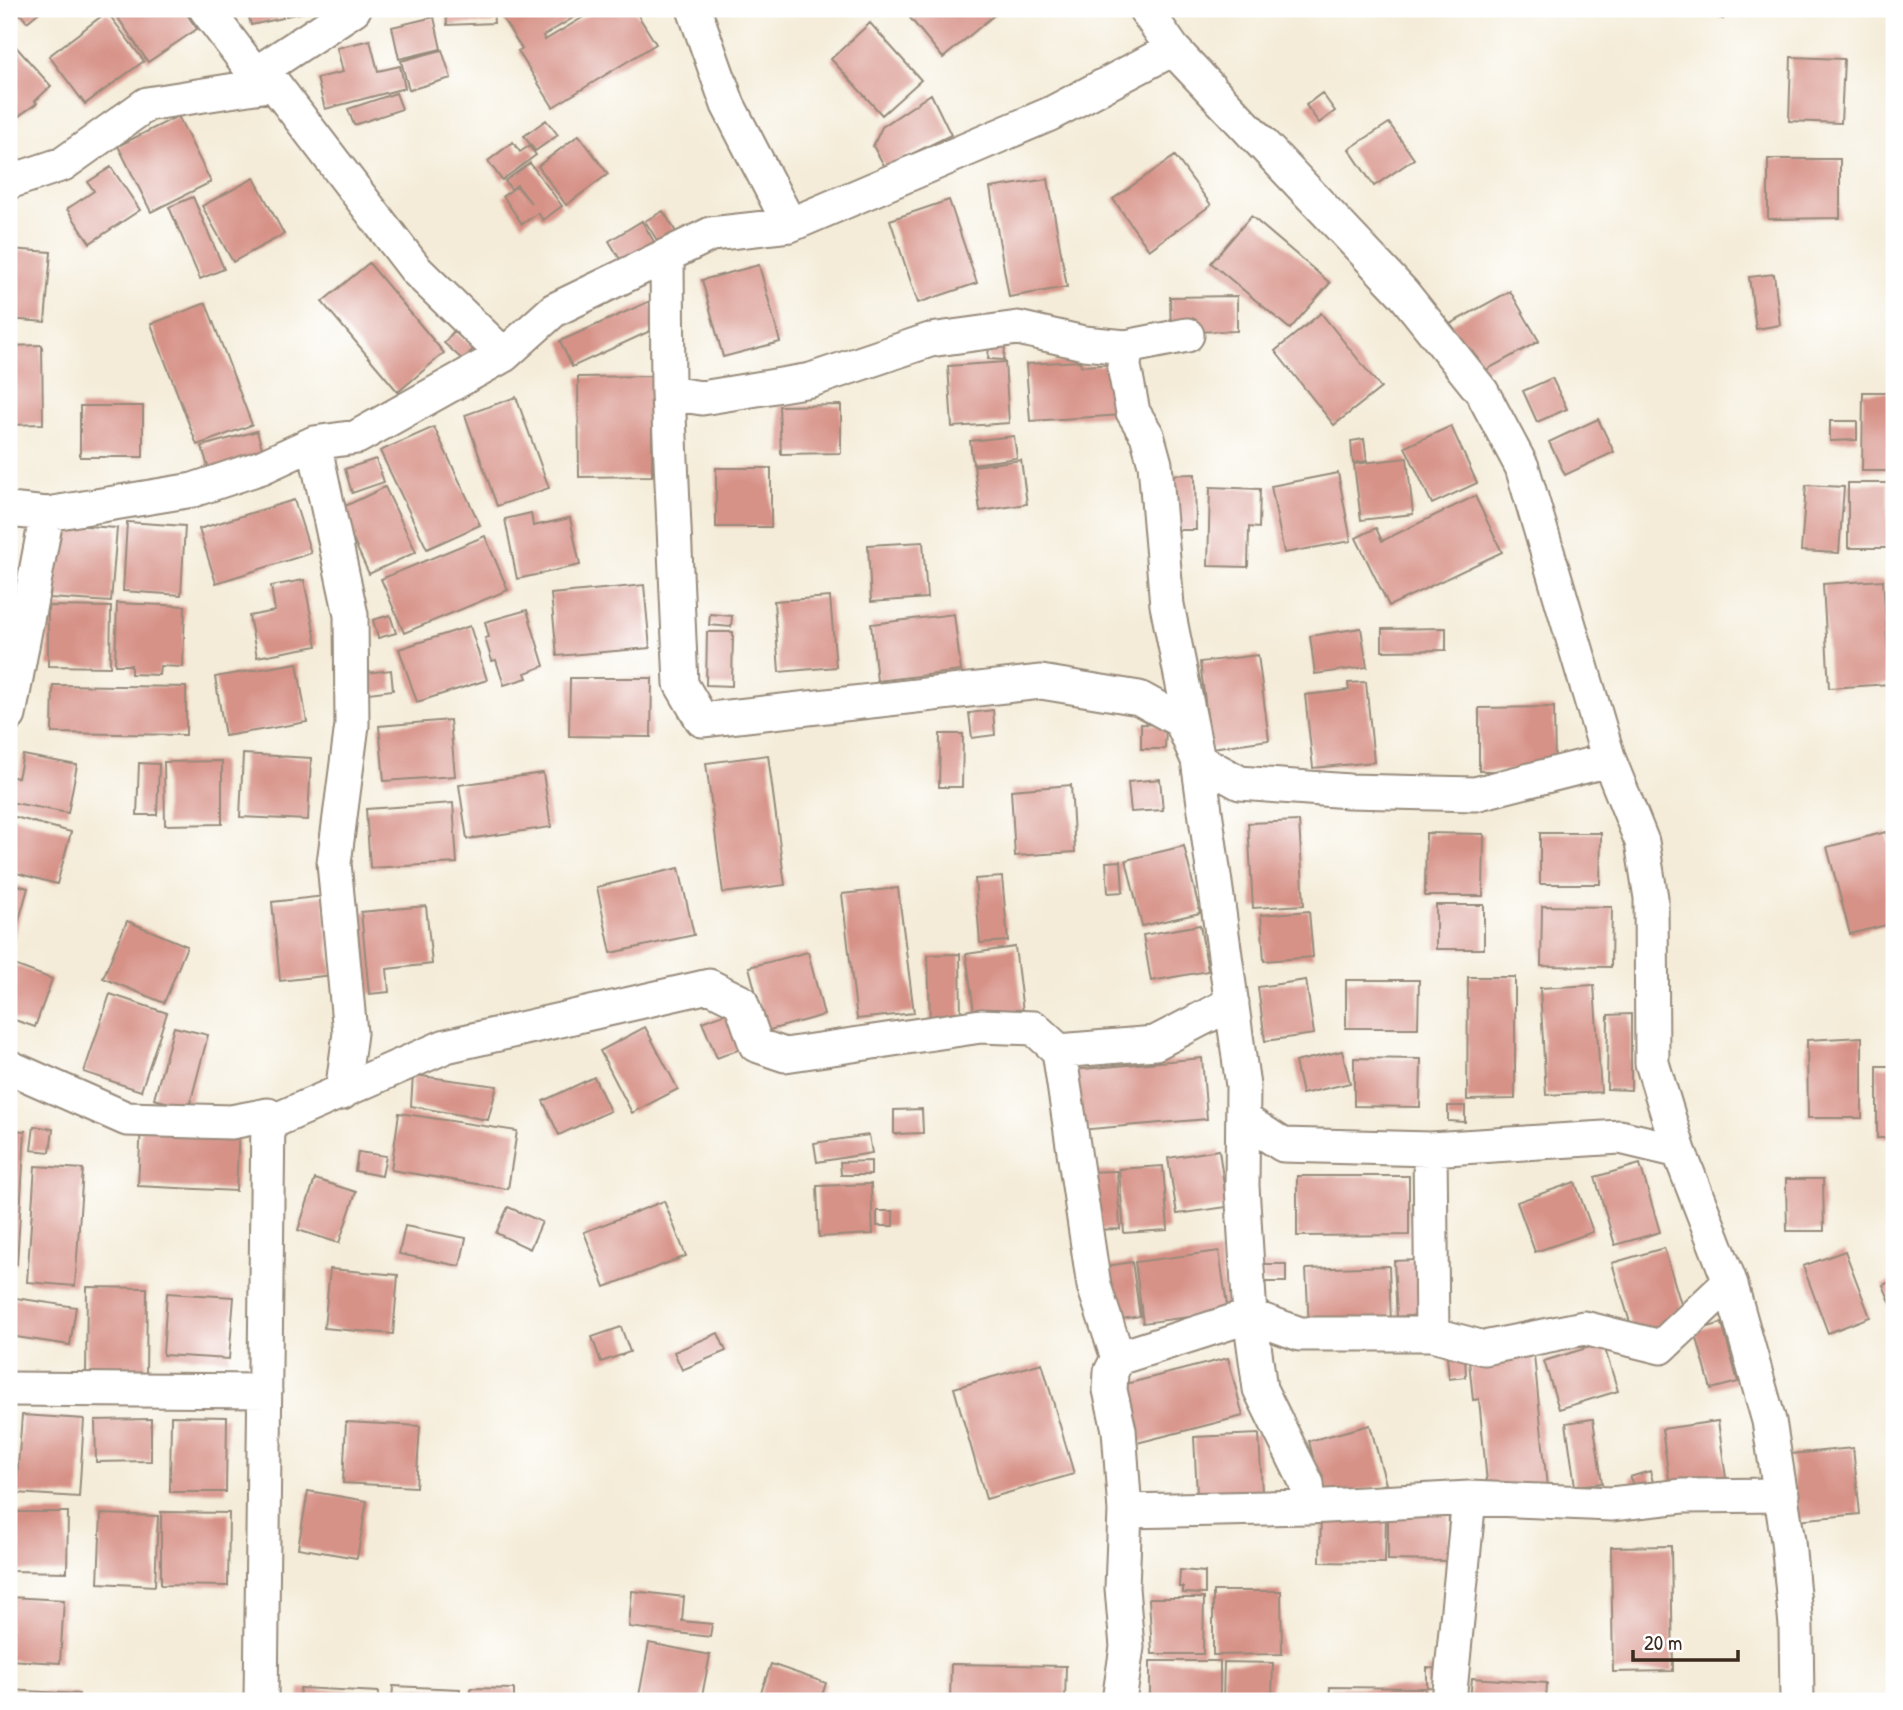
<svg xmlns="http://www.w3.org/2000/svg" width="1903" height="1710" viewBox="0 0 1903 1710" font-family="'Patrick Hand',sans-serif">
<rect width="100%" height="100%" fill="#fff"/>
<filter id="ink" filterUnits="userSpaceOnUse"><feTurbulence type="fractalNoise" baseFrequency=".0143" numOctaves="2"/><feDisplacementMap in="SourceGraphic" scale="14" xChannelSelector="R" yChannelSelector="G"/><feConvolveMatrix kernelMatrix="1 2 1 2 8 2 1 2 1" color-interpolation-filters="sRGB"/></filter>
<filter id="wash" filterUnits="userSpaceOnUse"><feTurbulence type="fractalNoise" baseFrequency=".00686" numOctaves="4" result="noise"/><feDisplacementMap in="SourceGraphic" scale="28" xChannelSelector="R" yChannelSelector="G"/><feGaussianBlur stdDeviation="1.57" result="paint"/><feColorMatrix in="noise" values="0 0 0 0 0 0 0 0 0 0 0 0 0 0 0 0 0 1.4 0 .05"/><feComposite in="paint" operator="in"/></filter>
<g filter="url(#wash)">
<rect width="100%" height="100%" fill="#f4ecd8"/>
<g id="blocks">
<path fill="#d79287" d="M16 9H43L27 22Z
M112 9H183L197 29 148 62Z
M247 9H281L283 18 251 25Z
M285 9H316V10L286 16Z
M446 9H493L494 23 447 25Z
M501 9H588L543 36 545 40 597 9H634L656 44 553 107 518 51 522 49 503 19Z
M912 9H997L999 11 943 58 906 13Z
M1703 9H1728L1723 19Z
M107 12 144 61 85 104 49 56Z
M434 17 441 49 399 59 392 27Z
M870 23 921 80 882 115 831 59Z
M9 39 51 86 35 101 37 103 9 123Z
M370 40 378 71 400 66 405 88 325 109 317 78 343 72 337 48Z
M442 50 451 78 409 90 401 61Z
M1791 57 1844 59 1841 123 1789 121Z
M396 93 402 109 354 125 348 109Z
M1322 93 1335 111 1319 123 1306 105Z
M931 94 951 135 885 167 873 146 882 127Z
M178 116 211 182 151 212 118 146Z
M546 120 558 135 535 151 524 136Z
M1389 123 1414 159 1374 186 1349 149Z
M579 135 608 174 566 205 538 166Z
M513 142 520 152 529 146 536 155 502 180 488 161Z
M1175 156 1211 205 1149 250 1113 199Z
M1768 159H1840V218L1768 219Z
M530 163 562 206 543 220 538 213 522 224 503 196 517 186 531 203 517 185 511 189 505 181Z
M111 167 140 210 90 243 67 209 94 191 88 182Z
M254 178 284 234 233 262 202 206Z
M1048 179 1067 287 1009 297 990 188Z
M193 197 224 269 200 279 169 207Z
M949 200 977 283 918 303 890 220Z
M663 211 676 232 658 242 645 221Z
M1251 216 1330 283 1290 329 1211 263Z
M642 221 654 242 621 261 609 241Z
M9 249 51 252 45 322 9 319Z
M369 263 444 353 398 392 322 302Z
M759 265 780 342 723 357 702 280Z
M1774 274 1780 325 1756 329 1749 277Z
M1510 291 1539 341 1479 374 1450 324Z
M1237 296V331L1171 332 1170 297Z
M650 301 661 326 572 367 560 341Z
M206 303 252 425 197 445 151 324Z
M1321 313 1381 388 1334 425 1275 351Z
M454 331 474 348 463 360 444 343Z
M42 345 43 424 9 425V346Z
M989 345 1005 346 1004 360 988 359Z
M1080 361 1081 366 1119 364 1123 415 1030 421 1026 364Z
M1005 362 1009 423 952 427 948 366Z
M652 376V476L579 477 578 377Z
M1552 378 1567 409 1537 422 1523 391Z
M1863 392H1894V471H1862Z
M516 397 549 488 497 506 465 415Z
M841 405V453L781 454 779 406Z
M80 406H143V457H80Z
M1598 419 1614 452 1565 475 1549 442Z
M1830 421H1857V440L1830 441Z
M1451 426 1477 483 1432 504 1405 447Z
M434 427 480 525 427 549 380 451Z
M257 431 266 462 211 478 202 446Z
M1014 436 1017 458 973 464 970 441Z
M1364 439 1367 461 1353 463 1351 441Z
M1407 458 1413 514 1361 520 1354 464Z
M376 459 384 482 352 493 345 469Z
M1021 460 1027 504 980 511 974 466Z
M716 468H771V527H716Z
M1338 473 1351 541 1284 553 1271 486Z
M1195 474 1196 530H1164V475Z
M1848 483H1888V548H1848Z
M1806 485 1844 487 1839 553 1801 551Z
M385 487 416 552 369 574 339 509Z
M1210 487 1260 489 1259 528 1249 527 1248 567 1208 566Z
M1475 496 1502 552 1389 606 1356 538 1376 528 1382 541Z
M294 500 311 553 216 583 199 529Z
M531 513 533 526 570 518 580 565 517 579 505 519Z
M9 522 17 524 10 559H9Z
M127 522 185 526 181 595 123 591Z
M55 524 117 528 111 602 50 598Z
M485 536 508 590 404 633 381 579Z
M923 542 927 598 871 602 868 545Z
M304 580 317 646 257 657 249 616 275 611 271 586Z
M1883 580 1890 684 1829 688 1823 584Z
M644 585 650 648 557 656 551 594Z
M830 597 836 667 779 672 774 601Z
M117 603 185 606 183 667 160 666 159 675 131 674V665H115Z
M48 606 111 607 110 667 48 666Z
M527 610 544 666 525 673 527 678 504 685 496 660 492 661 485 638 489 637 485 622Z
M710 614 732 616 731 627 709 625Z
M954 614 961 671 877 681 871 624Z
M390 615 396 633 378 638 373 620Z
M470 626 487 680 417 702 399 649Z
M1361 628 1367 667 1315 674 1310 636Z
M1446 628V650L1382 651V629Z
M707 632H733L732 686 706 685Z
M1258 655 1269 740 1211 748 1200 662Z
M297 663 307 722 225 736 215 677Z
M391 670 393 690 369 693 366 673Z
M570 678H652L651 737 569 736Z
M1366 682 1374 762 1313 768 1305 695 1349 690 1348 683Z
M53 685 186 687V735L52 733Z
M1554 707 1555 771H1479V708Z
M993 710 995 735 972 738 969 713Z
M450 720 455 776 384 781 379 726Z
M1141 724 1166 725 1165 749H1141Z
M940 734H963L962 787H939Z
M243 754 311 758 308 820 240 817Z
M23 755 77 765 68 813 9 802V776L18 778Z
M768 755 785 885 723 893 706 763Z
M222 761V824L165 825 164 762Z
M139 763 159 764 157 815H137Z
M543 773 551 827 467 839 459 785Z
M1160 779 1163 810 1131 812 1128 782Z
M1071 785 1075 852 1015 856 1011 790Z
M453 803 457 863 370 868 366 809Z
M11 816 71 832 57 884 9 871Z
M1299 821 1304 905 1253 908 1248 823Z
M1886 832 1894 864V923L1850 934 1827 847Z
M1426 833 1484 834 1483 896H1425Z
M1540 833H1601L1600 884H1540Z
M1184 846 1200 913 1142 926 1126 860Z
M1121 861 1123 892 1108 893 1106 862Z
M679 868 694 935 611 953 597 887Z
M1002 877 1008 941 980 943 975 879Z
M9 883 28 888 12 945 9 944Z
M898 888 914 1013 857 1019 842 894Z
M324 896 332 975 280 981 272 902Z
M1436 905H1484V949H1436Z
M426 906 432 964 387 969 389 992 369 994 361 912Z
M1542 906 1612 907 1611 967 1541 966Z
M1309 911 1313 957 1264 961 1261 915Z
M127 921 187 946 164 1003 103 978Z
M1200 925 1208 971 1151 981 1143 935Z
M1015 947 1023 1012 975 1019 966 954Z
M808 952 824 1015 766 1031 749 967Z
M960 954 961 1020 930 1021 928 955Z
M9 963 52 979 35 1027 9 1018Z
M1468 977H1515V1099L1467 1100Z
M1306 980 1314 1034 1265 1041 1258 987Z
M1346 980H1419L1418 1028H1346Z
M1594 985 1601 1092 1546 1095 1540 988Z
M110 994 167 1013 141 1091 84 1072Z
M729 1012 743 1048 717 1058 702 1022Z
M1631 1014V1090L1607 1089 1608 1015Z
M174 1027 208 1035 189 1108 154 1099Z
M645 1027 678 1089 632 1113 600 1051Z
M1862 1037V1118H1808L1807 1040Z
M1342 1051 1350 1083 1302 1094 1295 1062Z
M1202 1058 1207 1119 1079 1130 1073 1070Z
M1354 1058 1421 1059 1420 1107 1354 1106Z
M1877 1066H1894V1138H1877Z
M413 1075 497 1086 488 1120 411 1106Z
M594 1077 610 1111 559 1135 543 1101Z
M1448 1106H1465V1122L1448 1121Z
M922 1109 923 1133 894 1134V1110Z
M399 1113 517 1131 508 1189 391 1170Z
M141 1123 239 1127 236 1191 138 1186Z
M34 1126 53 1129 50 1152 31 1150Z
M9 1130 25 1131 17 1264 9 1263Z
M869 1135 872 1153 817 1162 814 1143Z
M1219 1150 1227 1207 1177 1214 1168 1158Z
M358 1152 386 1156 382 1176 355 1171Z
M871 1161V1175H841L840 1162Z
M1640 1164 1660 1232 1615 1245 1595 1177Z
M35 1166 83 1169 75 1286 27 1282Z
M1163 1166 1168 1230 1124 1233 1119 1169Z
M1117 1171 1120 1229 1088 1230 1084 1172Z
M1297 1176H1409V1235L1297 1236Z
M315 1179 356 1192 339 1243 298 1230Z
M1786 1179H1823L1824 1231H1787Z
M1575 1182 1593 1232 1535 1252 1517 1202Z
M871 1184 873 1234 819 1237 817 1186Z
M664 1201 686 1256 605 1287 584 1232Z
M508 1207 542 1222 530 1249 496 1233Z
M877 1211H893V1226H877Z
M405 1226 466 1238 460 1266 399 1254Z
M1664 1248 1687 1324 1635 1339 1612 1263Z
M1219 1251 1228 1312 1143 1323 1135 1262Z
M1845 1251 1870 1317 1828 1333 1803 1266Z
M1418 1260 1421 1315 1397 1317 1394 1261Z
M1132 1262 1140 1316 1115 1320 1107 1266Z
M1262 1264H1286V1282H1263Z
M1389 1266 1391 1324 1309 1328 1306 1269Z
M330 1269 398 1275 393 1334 324 1328Z
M1894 1280V1311L1883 1285Z
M87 1287 147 1288 146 1376 86 1375Z
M167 1293 234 1297 229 1359 163 1355Z
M9 1297 76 1307 70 1345 9 1336Z
M1722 1323 1738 1382 1711 1389 1695 1331Z
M621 1327 630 1352 601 1362 592 1337Z
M718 1333 726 1351 682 1370 674 1352Z
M1603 1343 1618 1391 1559 1409 1544 1361Z
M1465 1355 1466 1377 1449 1379 1447 1356Z
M1534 1355 1547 1487 1488 1493 1479 1399 1473 1400 1469 1361Z
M1228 1358 1243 1416 1129 1445 1114 1387Z
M1042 1363 1074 1474 986 1499 954 1388Z
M22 1415 84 1419 79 1497 16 1493Z
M171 1416 227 1417 226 1492H170Z
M151 1419V1461L96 1462 95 1420Z
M1593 1419 1602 1483 1575 1486 1566 1423Z
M1718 1421 1726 1478 1670 1486 1662 1429Z
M346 1422 420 1426 416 1487 343 1483Z
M1370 1425 1386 1484 1324 1500 1309 1441Z
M1259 1434 1262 1492 1197 1495 1194 1437Z
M1853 1448 1860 1514 1797 1520 1791 1454Z
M1650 1471 1656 1493 1637 1498 1630 1477Z
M308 1491 367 1501 357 1558 298 1548Z
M1388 1510H1449L1448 1561 1388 1560Z
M9 1512H68L67 1572 9 1571Z
M161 1512 229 1513 228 1586 161 1585Z
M1321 1513 1386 1514 1385 1563 1320 1562Z
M101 1514 158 1516 155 1586 98 1583Z
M1671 1546 1673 1671 1613 1672 1611 1547Z
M1180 1570 1205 1572V1594L1183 1593V1587H1179Z
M632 1591 684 1597 682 1621 712 1624 710 1637 629 1627Z
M1213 1591H1281L1282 1654 1213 1655Z
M9 1597 64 1600 60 1663 9 1660Z
M1149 1598H1204L1203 1654H1152Z
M649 1643 710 1655 701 1701H638Z
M1150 1661H1220V1701H1150Z
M1224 1662 1273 1663 1272 1701H1223Z
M771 1664 826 1683 820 1701H758Z
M951 1664 1066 1666 1065 1701H950Z
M1427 1668 1445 1669 1444 1688 1427 1687Z
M1472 1678 1547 1683 1546 1701H1470Z
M393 1686 460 1689 459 1701H392Z
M1330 1687 1425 1688V1701H1329Z
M300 1688 379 1692 378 1701H299Z
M471 1688 514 1689V1701H471Z
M9 1690 79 1694 78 1701H9Z"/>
</g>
</g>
<g filter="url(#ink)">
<use href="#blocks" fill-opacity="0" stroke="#988b7b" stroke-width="2"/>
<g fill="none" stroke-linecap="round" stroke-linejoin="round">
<defs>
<path id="street" d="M206 9 255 74 274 84 417 271 504 355
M694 9 728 105 790 225
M1145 9 1173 49 1403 293 1482 392 1522 467 1609 760 1642 842 1651 898 1652 1063 1679 1151 1730 1282 1769 1421 1788 1541 1796 1626 1797 1701
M255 74 354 9
M9 182 63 164 147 104 274 84
M667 256 668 393 681 684 702 720 1041 682 1139 698 1181 721 1198 760 1240 783 1349 791 1475 794 1609 760
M1126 347 1124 366 1133 412 1147 435 1155 464 1167 605 1198 760 1243 1086 1242 1186 1250 1316 1260 1389 1307 1484 1309 1507
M668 393 702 398 811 380 930 340 1018 328 1084 343 1126 347 1187 335
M314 443 351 615 352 725 334 863 350 1033 342 1093
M9 510 47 514 193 490 262 467 314 443 357 437 504 355 554 310 711 234 790 225 1050 114 1173 49
M9 715 47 514
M1059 1051 1094 1286 1118 1358 1111 1372 1110 1390 1119 1430 1125 1511 1122 1588 1127 1647 1119 1701
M9 1067 127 1119 231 1122 268 1115
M1243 1119 1283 1145 1430 1149 1620 1137 1679 1151
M1430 1149 1432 1334
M1118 1358 1250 1316 1300 1334H1432L1484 1348 1584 1328 1661 1347 1730 1282
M9 1389 265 1391
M1125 1511 1309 1507 1469 1498 1611 1504 1683 1496 1782 1495
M261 1701 268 1115 276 1120 446 1046 709 986 741 1002 756 1045 785 1055 981 1026 1034 1028 1059 1051 1155 1043 1232 1003
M1449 1701 1469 1498"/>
</defs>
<use href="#street" stroke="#988b7b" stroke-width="37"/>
<use href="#street" stroke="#fff" stroke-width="33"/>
</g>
</g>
<rect width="1903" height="1710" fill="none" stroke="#fff" stroke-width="35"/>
<path d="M1633 1650v10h105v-10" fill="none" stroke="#3b2a1e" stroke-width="3.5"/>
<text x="1644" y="1650" font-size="21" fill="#3b2a1e" stroke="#ffffff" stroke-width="5" paint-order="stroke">20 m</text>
</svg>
